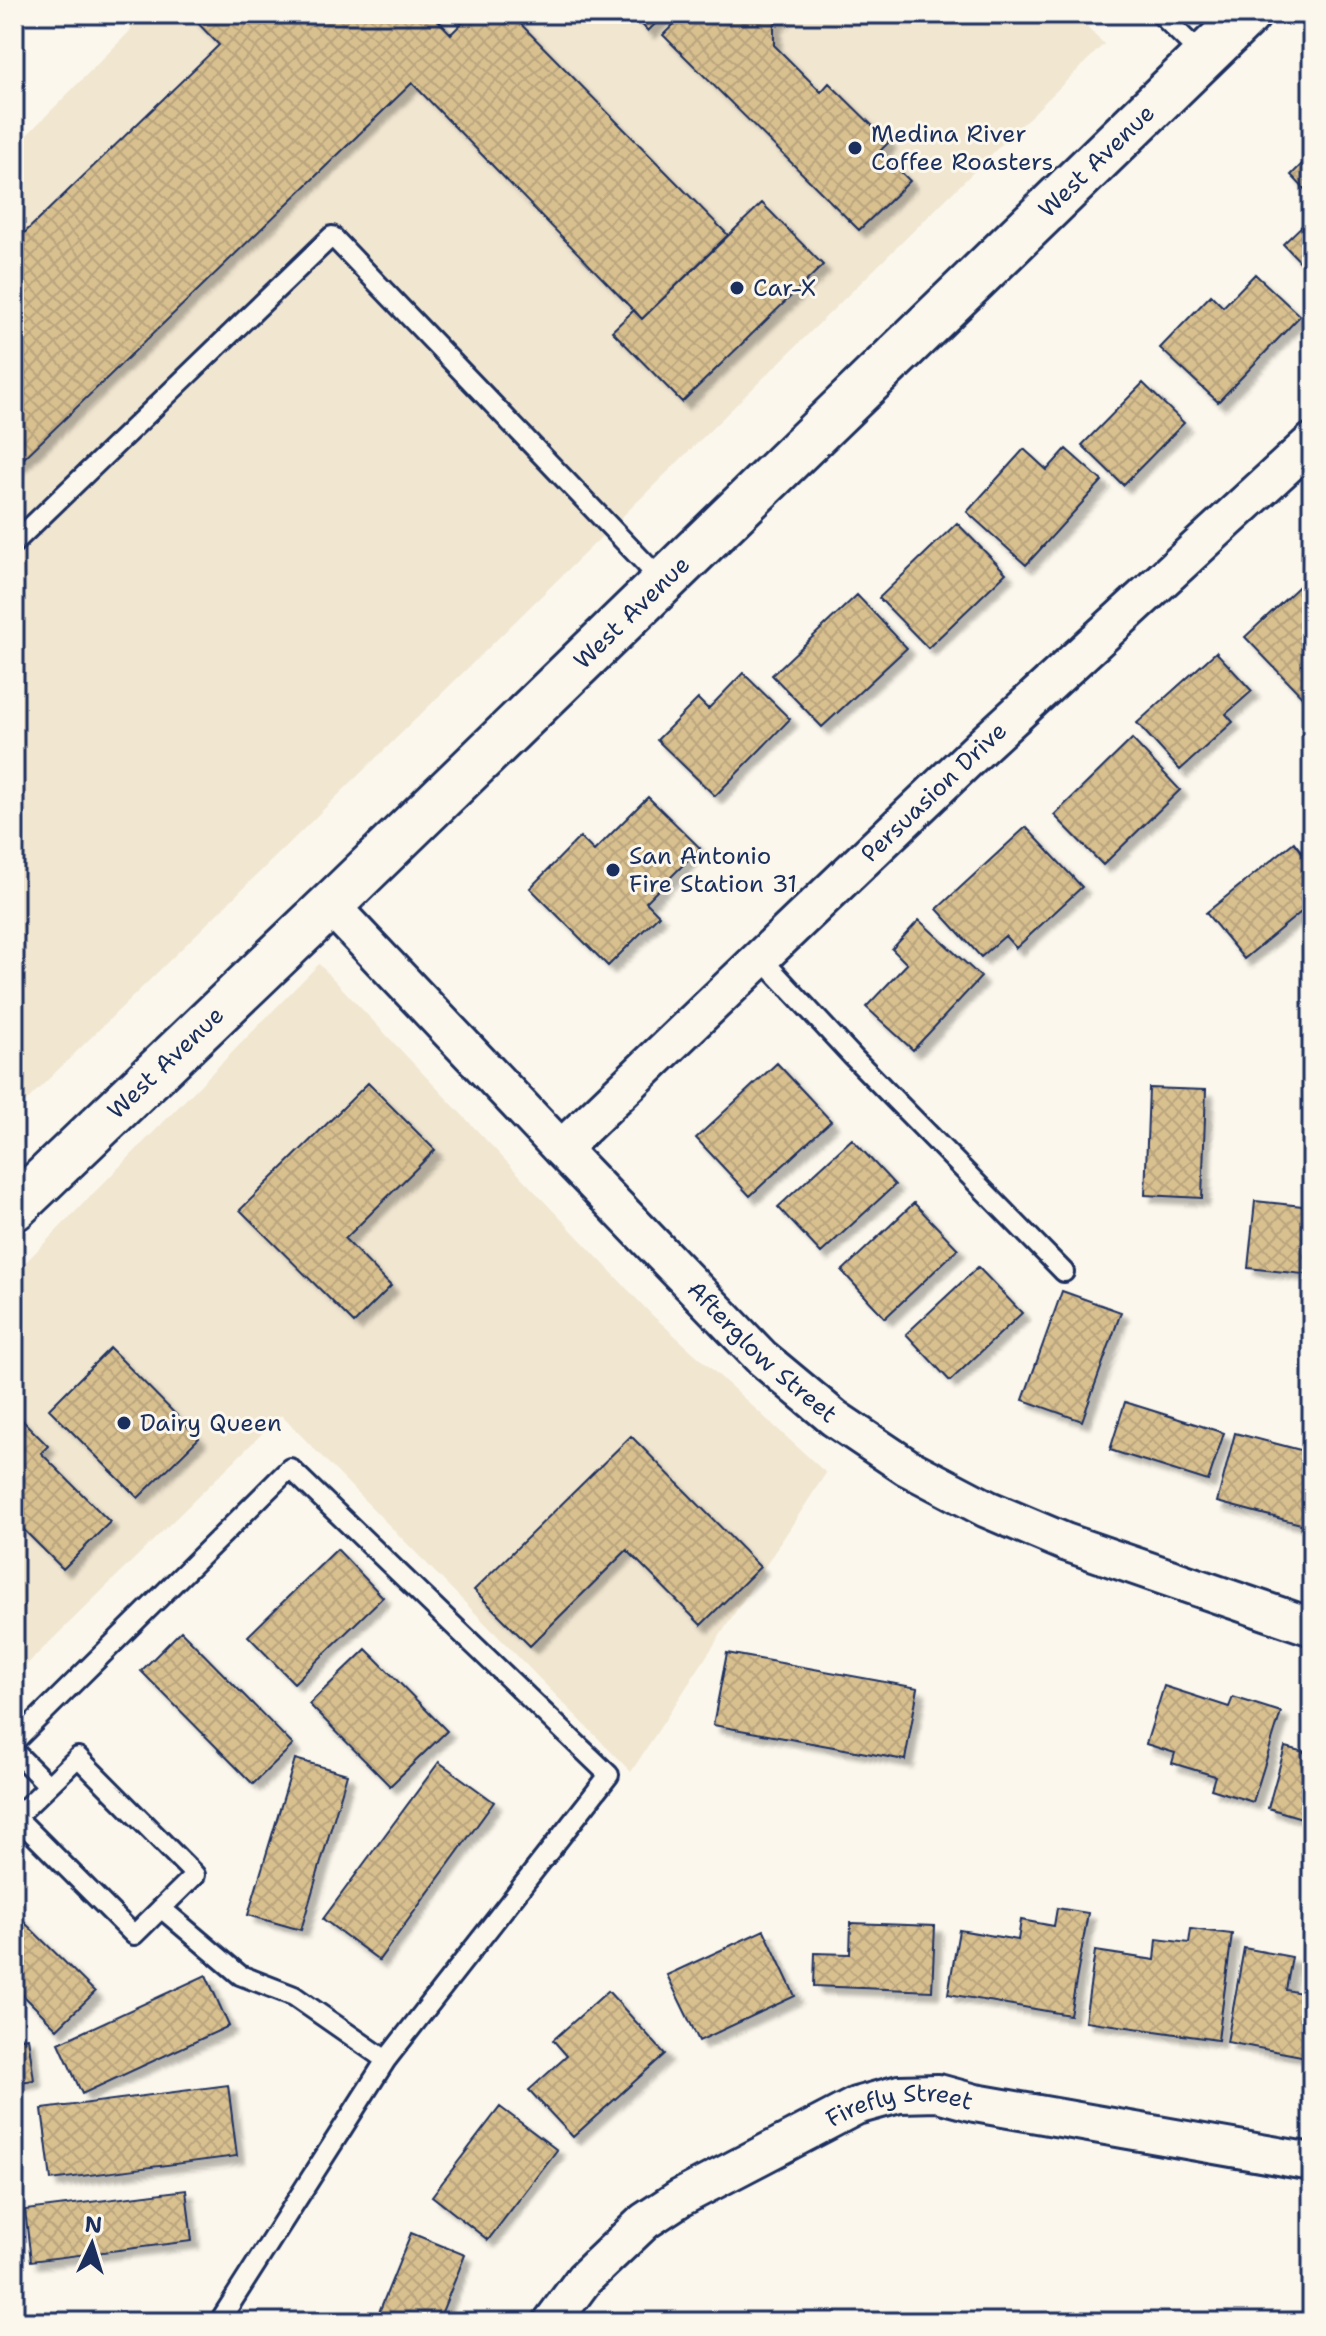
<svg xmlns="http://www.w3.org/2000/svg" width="1326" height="2336" viewBox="0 0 1326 2336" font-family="'Shantell Sans',sans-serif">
<defs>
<pattern id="building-cross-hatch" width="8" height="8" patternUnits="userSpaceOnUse" patternTransform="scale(2)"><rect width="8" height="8" fill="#d9c08f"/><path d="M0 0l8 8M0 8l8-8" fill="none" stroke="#baa57e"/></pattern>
<filter id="shadow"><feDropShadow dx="7" dy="7" stdDeviation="2" flood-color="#0004"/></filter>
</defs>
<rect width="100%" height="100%" fill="#fbf7ec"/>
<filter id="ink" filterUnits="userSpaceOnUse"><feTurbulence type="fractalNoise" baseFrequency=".0125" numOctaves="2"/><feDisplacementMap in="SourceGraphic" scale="16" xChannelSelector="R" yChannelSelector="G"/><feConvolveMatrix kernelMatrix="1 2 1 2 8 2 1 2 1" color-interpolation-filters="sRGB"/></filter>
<g filter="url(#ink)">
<path fill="#f1e6d0" d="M131 14H1075L1104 44 14 1113V148L131 30Z
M319 964 651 1314 826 1473 631 1772 281 1415 14 1677V1274Z"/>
<path fill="url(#building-cross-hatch)" stroke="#1b2f5e" stroke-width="2" filter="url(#shadow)" d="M189 14H432L451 34 471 14H511L728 235 642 319 412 83 14 468V243L219 45Z
M632 14H665L648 31Z
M684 14H785L774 25V45L821 92 829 83 889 142 880 151 910 181 859 230 663 35Z
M1312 154V197L1291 175Z
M762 203 823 265 682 402 612 331 634 310 642 319Z
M1312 216V274L1283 244Z
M1255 274 1300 316 1218 402 1160 348 1211 295 1223 307Z
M1143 383 1184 423 1123 485 1082 445Z
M1024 449 1047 470 1066 449 1102 481 1026 565 967 512Z
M957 523 1006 573 928 648 879 598Z
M1312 574V707L1245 637Z
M857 595 907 648 822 727 772 675Z
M1216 652 1252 691 1226 714 1233 722 1180 770 1137 723Z
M743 673 790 719 715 796 657 740 698 699 708 709Z
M1132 739 1180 790 1103 865 1054 815Z
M648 797 700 848 646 902 659 915 608 966 530 888 580 837 594 851Z
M1026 827 1082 887 1016 948 1005 936 981 957 937 909Z
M1294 842 1312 865V903L1244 959 1206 913Z
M919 920 981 977 913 1050 866 1007 907 964 892 949Z
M777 1063 831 1121 750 1196 696 1138Z
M368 1083 435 1150 345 1239 391 1286 354 1323 240 1210Z
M1149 1088 1206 1090 1202 1198 1145 1195Z
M852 1139 895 1185 821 1253 778 1207Z
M1255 1201 1312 1207V1275L1248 1268Z
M914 1203 958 1249 885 1318 842 1271Z
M978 1267 1022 1313 950 1381 906 1334Z
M1062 1291 1121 1312 1082 1421 1023 1400Z
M110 1348 199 1438 138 1498 49 1409Z
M1125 1402 1224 1433 1208 1481 1110 1450Z
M14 1412 48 1446 41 1453 110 1522 63 1569 14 1520Z
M1235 1433 1312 1453V1527L1217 1502Z
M631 1436 760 1567 701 1625 627 1550 530 1646 474 1590Z
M337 1549 383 1597 294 1683 248 1636Z
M181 1631 293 1745 253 1784 141 1671Z
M366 1649 447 1731 390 1786 309 1704Z
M727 1653 918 1688 905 1760 713 1725Z
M1164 1686 1229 1707 1233 1697 1281 1712 1253 1802 1211 1789 1215 1776 1172 1763 1175 1753 1146 1744Z
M1285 1747 1312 1754V1840L1307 1838 1312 1821 1268 1808Z
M295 1759 347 1774 301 1930 248 1915Z
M439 1762 494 1802 379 1960 323 1919Z
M1057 1908 1088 1913 1070 2015 948 1994 959 1930 1018 1940 1021 1920 1054 1926Z
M14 1912 95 1992 57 2029 14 1986Z
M851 1923 935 1926 932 1991 814 1986 815 1953 850 1954Z
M1191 1929 1232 1934 1218 2040 1085 2021 1095 1951 1155 1960 1157 1939 1189 1943Z
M764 1930 795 1996 699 2041 667 1975Z
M1244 1948 1292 1957 1286 1990 1312 1995V2058L1227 2042Z
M206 1975 229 2026 82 2094 59 2043Z
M608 1991 665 2054 573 2137 529 2090 567 2056 553 2040Z
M28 2037 34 2080 14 2083V2039Z
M228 2085 237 2156 51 2180 42 2109Z
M500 2107 557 2150 488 2240 432 2196Z
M186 2190 192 2241 31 2261 25 2210Z
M411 2233 465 2255 438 2322H375Z"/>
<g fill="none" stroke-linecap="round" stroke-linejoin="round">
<defs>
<path id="service" d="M1160 14 1204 57
M14 543 332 236 663 582
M761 958 853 1057 1064 1272
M14 1742 290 1468 609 1775 386 2060 219 2322
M14 1751 48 1785
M14 1819 78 1757 195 1875 134 1935 16 1817
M161 1908 240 1975 294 1996 386 2060"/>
<g id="minor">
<path id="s1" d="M330 905 561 1149 762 1358 834 1418 907 1467 987 1509 1065 1542 1312 1627"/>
<path id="s2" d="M561 1149 983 745 1312 442"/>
<path id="s3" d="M552 2322 584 2279 645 2221 680 2198 856 2106 899 2094 938 2093 975 2103 1312 2162"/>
</g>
<g id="secondary">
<path id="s4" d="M14 1208 346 890 1248 14"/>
</g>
</defs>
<use href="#service" stroke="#1b2f5e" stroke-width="24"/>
<use href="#minor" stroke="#1b2f5e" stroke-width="42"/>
<use href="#secondary" stroke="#1b2f5e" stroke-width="50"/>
<use href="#service" stroke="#fbf7ec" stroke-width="18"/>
<use href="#minor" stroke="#fbf7ec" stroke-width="36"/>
<use href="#secondary" stroke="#fbf7ec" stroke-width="44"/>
</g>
</g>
<g fill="#1b2f5e" stroke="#fbf7ec" stroke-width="3">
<circle cx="855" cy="148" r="8"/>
<circle cx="737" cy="288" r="8"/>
<circle cx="613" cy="870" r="8"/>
<circle cx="124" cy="1423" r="8"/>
</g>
<g text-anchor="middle" stroke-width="6" stroke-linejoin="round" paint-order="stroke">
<g font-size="24" fill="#1b2f5e" stroke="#fbf7ec" text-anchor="start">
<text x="871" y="142">Medina River<tspan x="871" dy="28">Coffee Roasters</tspan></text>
<text x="753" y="296">Car-X</text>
<text x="629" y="864">San Antonio<tspan x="629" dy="28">Fire Station 31</tspan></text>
<text x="140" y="1431">Dairy Queen</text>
</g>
<g font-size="24" fill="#1b2f5e" stroke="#fbf7ec">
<text dy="8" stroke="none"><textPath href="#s4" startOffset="1506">West Avenue</textPath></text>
<text dy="8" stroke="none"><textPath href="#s4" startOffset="858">West Avenue</textPath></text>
<text dy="8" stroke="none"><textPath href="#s2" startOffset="516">Persuasion Drive</textPath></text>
<text dy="8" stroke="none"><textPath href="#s4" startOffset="210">West Avenue</textPath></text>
<text dy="8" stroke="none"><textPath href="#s1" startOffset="622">Afterglow Street</textPath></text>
<text dy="8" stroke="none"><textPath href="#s3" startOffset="422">Firefly Street</textPath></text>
</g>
</g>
<rect width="1326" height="2336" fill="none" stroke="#fbf7ec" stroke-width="48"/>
<rect x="24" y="24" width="1278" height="2288" fill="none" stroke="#1b2f5e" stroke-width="3" filter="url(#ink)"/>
<g transform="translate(92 2244) rotate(4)" stroke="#fbf7ec" stroke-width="6" paint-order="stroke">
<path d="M0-6L14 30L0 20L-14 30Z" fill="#1b2f5e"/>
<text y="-12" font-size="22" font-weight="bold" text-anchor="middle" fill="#1b2f5e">N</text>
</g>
</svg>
